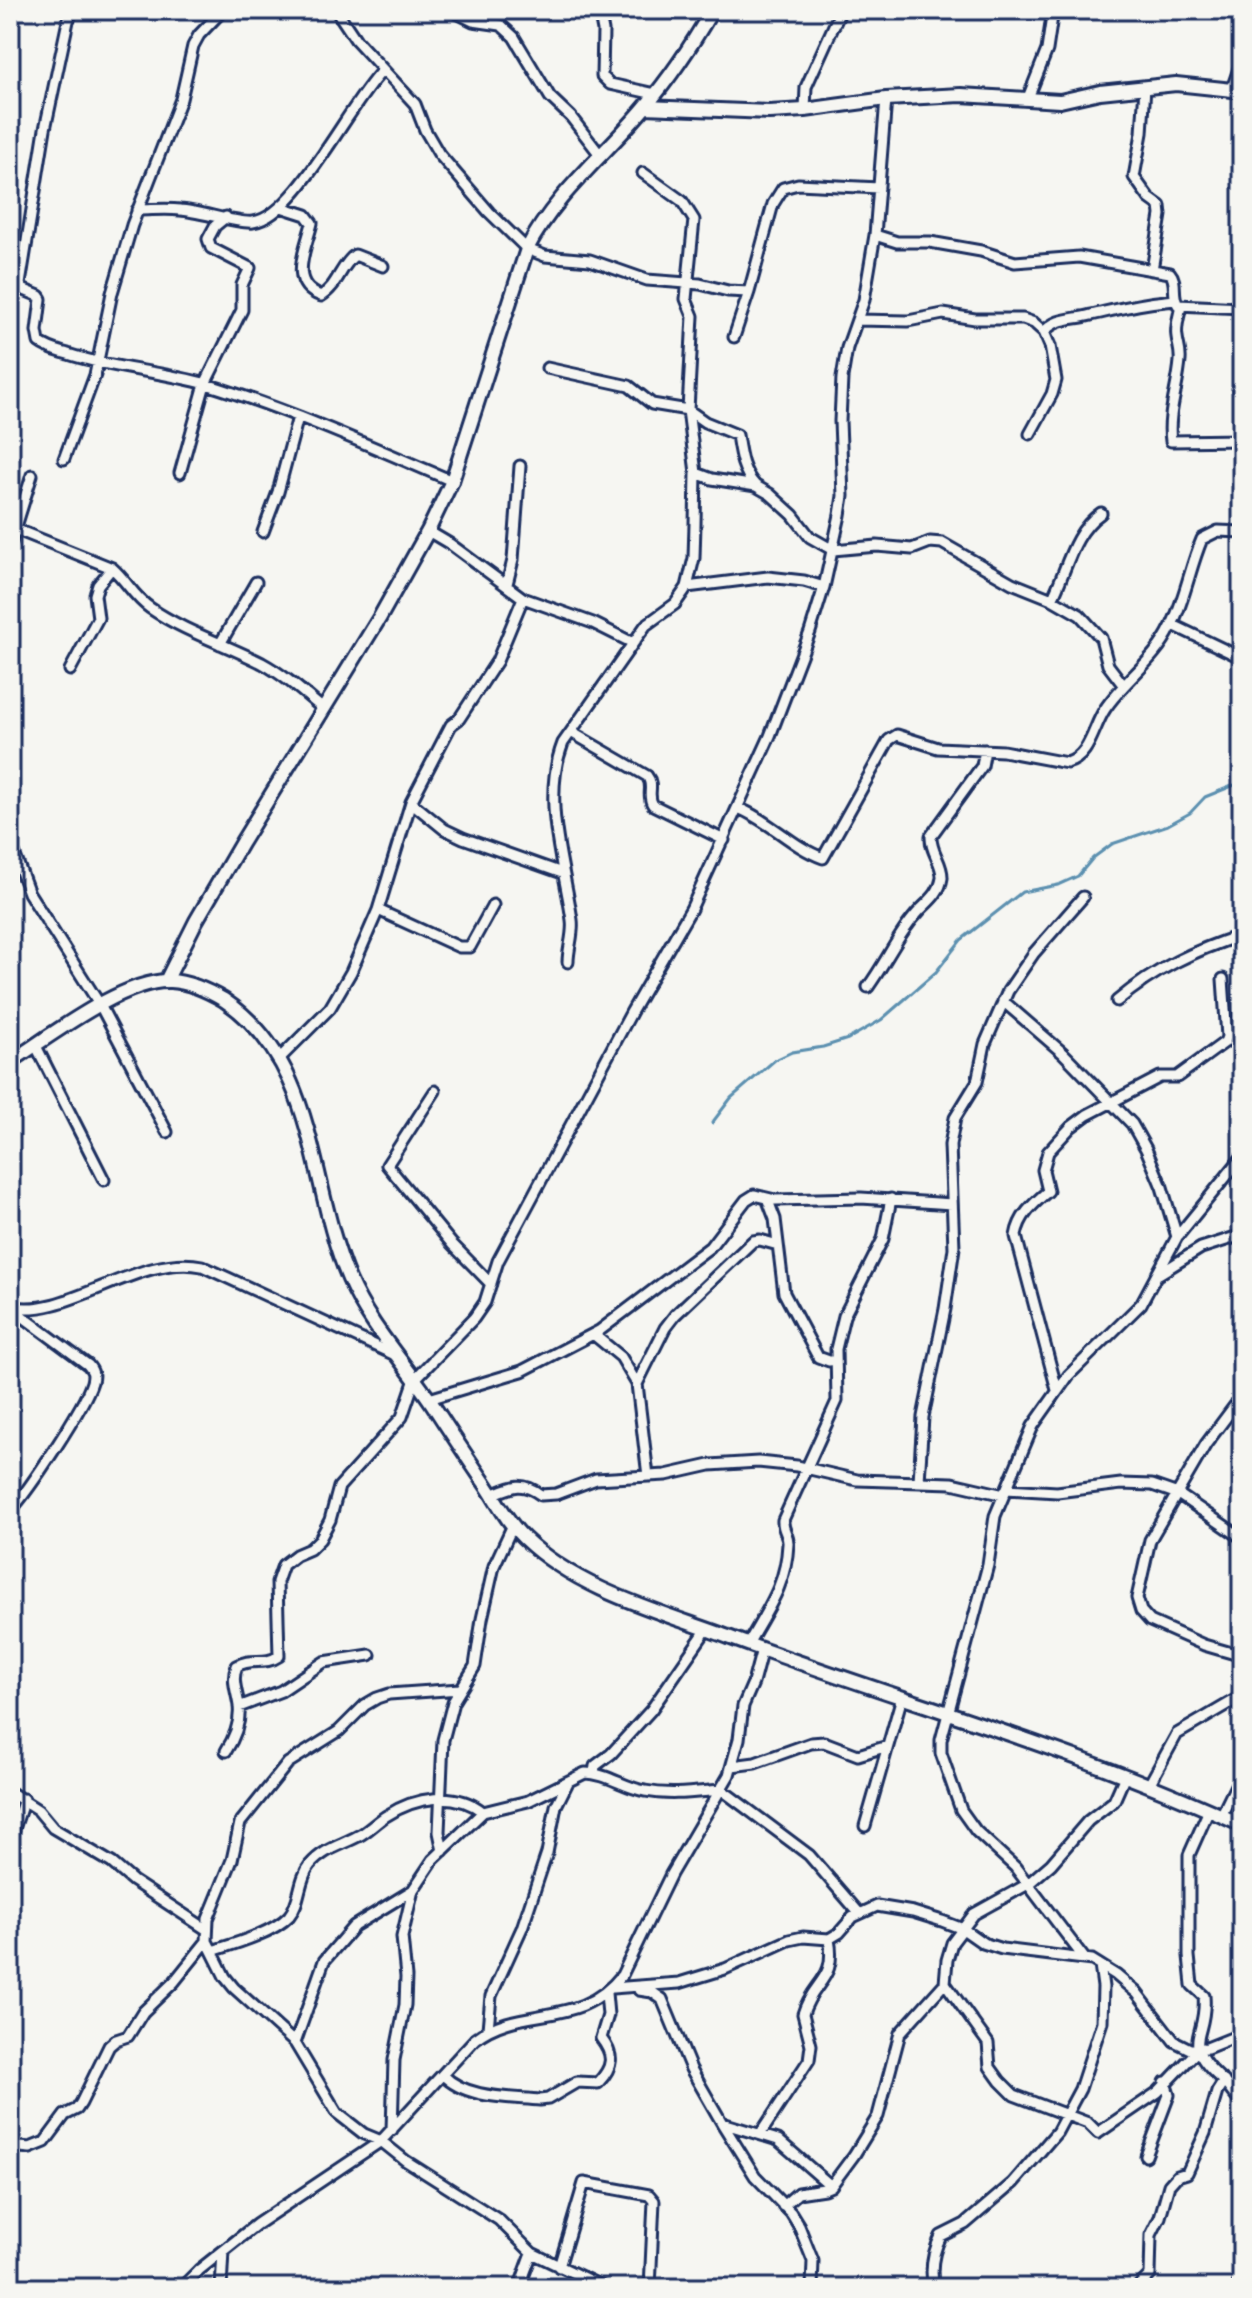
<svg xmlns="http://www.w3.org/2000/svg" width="1252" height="2298" viewBox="0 0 1252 2298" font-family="Pangolin,sans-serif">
<rect width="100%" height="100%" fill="#f6f6f2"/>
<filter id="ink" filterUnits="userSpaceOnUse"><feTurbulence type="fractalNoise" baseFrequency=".0125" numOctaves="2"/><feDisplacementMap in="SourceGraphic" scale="16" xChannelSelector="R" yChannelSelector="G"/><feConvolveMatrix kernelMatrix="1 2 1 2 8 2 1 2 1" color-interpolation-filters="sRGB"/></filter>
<g filter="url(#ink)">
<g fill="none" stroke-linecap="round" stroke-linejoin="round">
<path stroke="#5c90b0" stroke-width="3" d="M712 1123 731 1098 775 1060 792 1052 823 1047 848 1039 881 1020 936 972 961 940 1022 892 1058 885 1078 876 1093 858 1112 844 1168 825 1190 813 1205 797 1242 782"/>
<defs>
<path id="street" d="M73 10 68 21 45 129 20 284 22 289 39 296 41 299 37 331 39 342C48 349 58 351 68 354 113 369 160 371 206 384 290 410 371 446 452 481
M336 10 356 40 415 104 425 130 439 154 489 212 527 249 545 256 590 260 647 280 700 284 728 291 749 292
M451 10 473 21 501 25 514 37 550 97 571 117 601 156
M599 10 603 31 602 76 610 84 655 94
M1145 87 1142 133 1134 177 1149 198 1160 206 1161 215 1152 270
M1232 89 1242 60
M1028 98 1047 50 1053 10
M805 110 806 87 841 10
M643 173 682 201 694 220 686 299 693 316 688 410 696 473 695 524 694 558 687 587
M281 207 306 215 312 223C306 249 287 284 321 296 338 286 340 266 355 255L383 266
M137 210C152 210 166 208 180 210 199 211 238 224 253 222 296 217 349 104 382 71
M875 235 897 242H930L981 251 1015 262 1079 257 1170 273C1178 282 1171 295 1178 305L1242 308
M1181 306C1179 316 1175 327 1177 337 1178 346 1181 351 1180 361 1178 388 1167 415 1171 441L1242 440
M858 320 908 321 943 314 975 319H1023L1034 323 1044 332 1050 346 1056 380 1052 394 1030 434
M1044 332C1056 317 1074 320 1091 315 1123 308 1142 303 1175 300
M734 337 749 292 773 204 783 188 798 184 879 188
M547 368 629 386 652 404 688 410 705 422 737 435C740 454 742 471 755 485
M64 459 95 375 112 293 132 225 181 99 193 46 199 35 223 10
M180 473 205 384 242 310V285L250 268 211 248 208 239 215 226 226 217
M696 473 712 479 756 486 770 494 793 515 810 537 833 550 877 546 912 549 930 542 942 543 1012 583 1052 599 1080 615 1101 638 1108 665 1124 686
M10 527 112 568C126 580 134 597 150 608 185 632 225 644 262 663 284 675 303 692 322 708
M428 531 450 544 523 598 593 623 633 643
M263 532 278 492 298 417
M10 546 32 475
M507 584 513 560 520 466
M1052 599C1067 570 1072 533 1101 513
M1173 625 1242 658
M220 644 256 582
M70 670 98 618 95 595 98 585 112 568
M571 732 647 776C655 786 646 795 653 805L724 840
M411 802 444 829 463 838 562 873
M738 808C769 820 792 847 823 858L889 740 897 735 938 748 1003 751 1067 763C1090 757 1093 727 1105 709 1125 679 1155 661 1171 627 1185 599 1190 567 1202 539L1218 531 1242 532
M10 842 29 893 100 1005 167 1132
M378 910 459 947H470L493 905
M568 962C568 948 574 934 572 920 564 863 541 800 563 743L646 625 675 604 687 587 768 577 804 581 824 587
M868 987C887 961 899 932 921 909 930 900 940 892 942 878 943 863 930 852 931 836L982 766 985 750
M1003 1001 1063 1053 1132 1124 1146 1149 1162 1187 1177 1237
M1117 1001C1155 969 1195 950 1242 935
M36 1046 104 1180
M280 1058 330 1008 351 972 378 910 411 802 451 725 459 719 497 661 523 598
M435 1091 387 1165 452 1244 491 1284
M767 1198 775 1219 784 1293 818 1357 829 1361 836 1360
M1159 1274 1201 1248 1242 1235
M10 1306C64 1321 140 1252 202 1266L395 1355
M593 1334 621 1357 637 1384 648 1476
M637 1384 665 1328 675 1315 753 1241 760 1240 778 1245
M1057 1390 1016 1236C1019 1216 1033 1204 1048 1191L1043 1170 1048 1152 1071 1127 1087 1115 1160 1077H1177L1225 1042 1227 1037 1223 979
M1242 1396 1206 1444 1150 1540 1137 1598 1141 1611 1150 1621 1204 1645 1242 1656
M429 1399 522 1371 599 1331 710 1247 746 1200 754 1195 775 1200 861 1198 952 1204
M919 1481 923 1417 945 1309 954 1248 950 1145 955 1118 977 1082 985 1044 1008 991 1034 953 1083 897
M1006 1489 1057 1492 1121 1484 1152 1485 1178 1494 1242 1538
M492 1495C513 1486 522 1481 541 1495L556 1494 596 1479 666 1475 710 1465 758 1462 797 1466 857 1480 952 1483 1004 1495
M10 1511C28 1492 85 1406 92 1382 94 1374 93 1371 88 1365L14 1310
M748 1644C768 1608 786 1586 788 1544 789 1535 782 1530 783 1520L837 1401 836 1349 844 1316 883 1239 891 1199
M460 1689 389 1694 377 1698 365 1705 339 1731 288 1763 240 1823 232 1860 208 1919 207 1941 225 1977 234 1988 295 2043 337 2113 364 2134 381 2141 406 2161 499 2220 532 2253 605 2288
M239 1707 281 1691 324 1662 370 1655
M226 1751C235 1737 241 1723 239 1706 237 1691 231 1680 237 1666 250 1657 265 1666 279 1656L277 1582 283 1565 296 1555 310 1549 320 1539 330 1520 339 1487 402 1417 415 1379 474 1318 485 1302 498 1261 632 1011 691 909 770 736 810 632 824 587 840 515 843 496 840 421 842 378 847 348 864 300 875 235 886 99
M732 1766 755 1763 811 1743 824 1742 858 1755 888 1746
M594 1773 595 1766 611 1754 651 1710 707 1629
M1149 1785 1177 1734 1242 1696
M10 1792 38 1810 53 1828 112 1863 133 1881 206 1929
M1209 1810 1189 1855V1956L1192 1985 1204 1996C1208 2037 1179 2041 1220 2078 1229 2085 1232 2096 1242 2102
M1221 1816 1242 1773
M865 1826 902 1697
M10 1841 24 1799
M443 1851 439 1832 443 1740 453 1702 475 1666 482 1619 494 1566 513 1525
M212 1951C234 1944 273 1933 289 1916 301 1902 298 1880 310 1865 324 1848 343 1845 362 1834 370 1829 378 1821 386 1816 415 1797 455 1790 483 1812
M1084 1958 1015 1867 976 1831 961 1810 941 1753V1740L988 1565 995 1516 1033 1426 1069 1375 1141 1304 1177 1237 1242 1157
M945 1983 988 2043 990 2067 1000 2081 1014 2095 1088 2123 1098 2133 1158 2092 1198 2050
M612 1988 679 1983 725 1969 789 1940 803 1937 829 1939 839 1933 853 1917 877 1906 913 1912 942 1921 963 1929 983 1943 1002 1949 1092 1960 1116 1975 1137 1993 1174 2041 1190 2049 1207 2048 1242 2034
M639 1990 652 1992 662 1999 691 2069 722 2123 755 2176 791 2213 799 2226 813 2261 812 2288
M488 2029 491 1996 522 1928 547 1853 556 1806 568 1782
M295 2043 324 1961 354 1926 413 1890
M443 2075C466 2099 509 2097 540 2100L548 2099 577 2082 598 2083C614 2066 614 2055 601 2038L608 2015 606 1993
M722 2123 778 2140 831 2186
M392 2130 394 2060 405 2005 406 1977 402 1937 413 1890 433 1860 483 1812 528 1801 585 1773C606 1773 625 1788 645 1791 671 1796 696 1792 722 1790L809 1855 859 1913
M761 2133 809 2060 811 2045 803 2014C813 1980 837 1981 829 1939
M10 2146 30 2148 45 2142 65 2115 77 2109 81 2103 109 2046 116 2040 128 2036 143 2012 174 1982 207 1941
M1146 2156 1169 2095 1165 2082
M1242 2177V2210
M783 2206 798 2193 824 2189 831 2186 854 2155 878 2116 900 2033 945 1983 947 1960 952 1943 974 1914 1028 1884 1051 1864 1088 1821 1114 1801 1125 1776
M559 2267 584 2183 649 2195 654 2201 650 2288
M181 2288 199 2270 257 2224 381 2141 475 2039C521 2003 579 2030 622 1975L671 1874 729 1775 739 1739 743 1706 753 1683 762 1649
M221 2288 223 2251
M519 2288 532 2253
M934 2288C930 2271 933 2252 941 2236L965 2224 1013 2183 1057 2132 1080 2089 1102 2022 1103 1987 1100 1965
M1137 2288 1150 2275 1151 2235 1160 2217 1169 2185 1177 2176 1187 2173 1205 2133 1217 2092 1224 2081
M1237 2288 1242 2273"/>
<path id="secondary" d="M645 107 769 112 805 110 886 99 961 95 1060 101 1100 92 1176 84 1242 91
M166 981 196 921 242 842 380 617 428 531 452 481 527 249C555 194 606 154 645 107 670 78 693 43 712 10
M10 1062C49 1037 124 979 170 981 189 982 207 990 224 1000 319 1064 308 1184 349 1279 369 1325 403 1361 431 1402 449 1430 467 1457 486 1485 498 1503 508 1523 524 1538 579 1591 662 1612 731 1638 901 1701 1077 1749 1242 1825"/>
</defs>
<use href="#street" stroke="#1b2f5e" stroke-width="15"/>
<use href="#secondary" stroke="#1b2f5e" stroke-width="18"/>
<use href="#street" stroke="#f6f6f2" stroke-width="9"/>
<use href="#secondary" stroke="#f6f6f2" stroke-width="12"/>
</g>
</g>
<rect width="1252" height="2298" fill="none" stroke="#f6f6f2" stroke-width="40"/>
<rect x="20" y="20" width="1212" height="2258" fill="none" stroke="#1b2f5e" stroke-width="3" filter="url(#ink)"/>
</svg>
